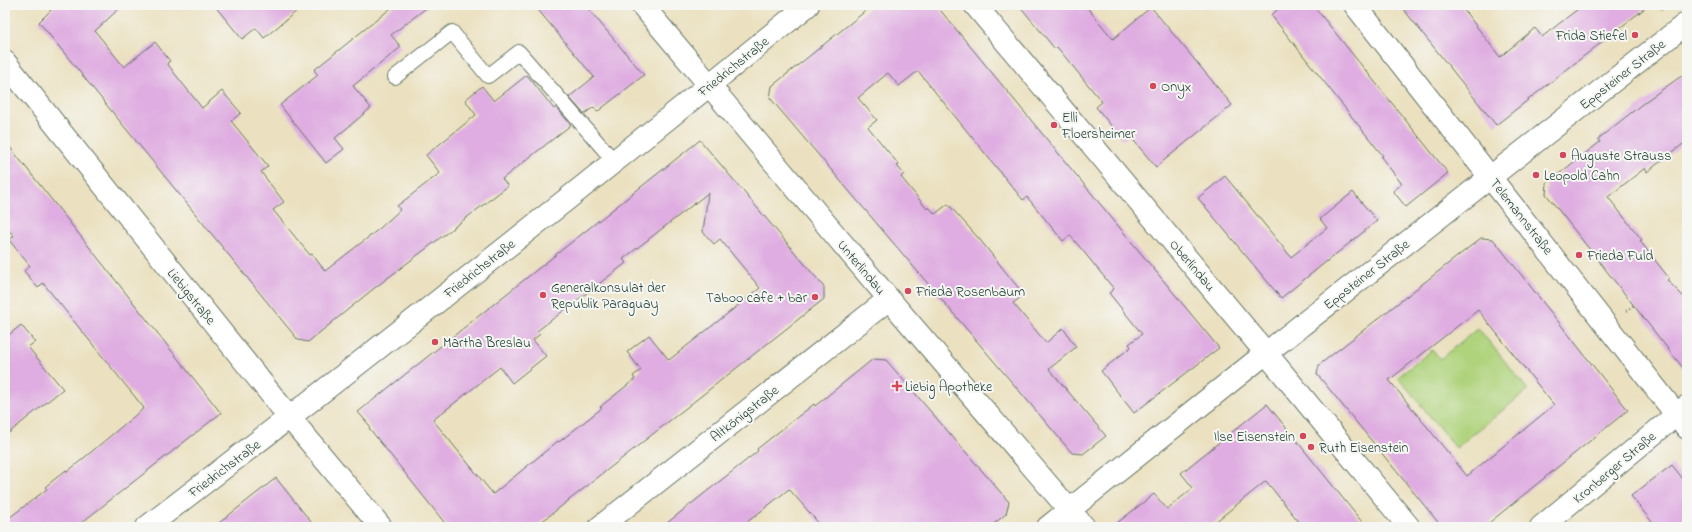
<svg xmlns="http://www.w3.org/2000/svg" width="1692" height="532" viewBox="0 0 1692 532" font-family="'Indie Flower',sans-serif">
<rect width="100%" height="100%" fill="#f6f6f2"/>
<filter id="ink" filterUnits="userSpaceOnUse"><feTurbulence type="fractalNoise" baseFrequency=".025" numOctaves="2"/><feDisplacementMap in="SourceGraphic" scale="8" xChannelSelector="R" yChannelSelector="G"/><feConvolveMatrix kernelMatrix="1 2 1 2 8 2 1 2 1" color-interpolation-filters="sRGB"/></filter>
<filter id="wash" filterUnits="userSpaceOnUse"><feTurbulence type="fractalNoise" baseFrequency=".012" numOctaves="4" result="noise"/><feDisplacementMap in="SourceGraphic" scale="16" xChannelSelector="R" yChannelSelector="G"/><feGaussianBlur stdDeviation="0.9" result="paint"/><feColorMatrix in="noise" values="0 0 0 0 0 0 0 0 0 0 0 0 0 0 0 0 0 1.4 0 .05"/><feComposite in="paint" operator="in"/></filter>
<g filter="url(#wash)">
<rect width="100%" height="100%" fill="#ebe1c0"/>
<path fill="#afd37c" stroke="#678858" d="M1478 328 1528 390 1456 448 1398 377 1432 350 1440 359Z"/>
<g id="blocks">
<path fill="#dfade1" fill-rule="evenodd" d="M56 5H123L95 31 124 67 155 42 170 61 167 63 175 74 202 108 222 91 241 113 231 121 268 166 261 172 284 202 273 210 310 255 312 254 325 271 379 229 400 210 397 206 440 173 426 155 476 115 465 100 482 86 494 101 527 75 554 109 556 107 571 125 502 179 508 186 372 290 308 342 298 340 39 22Z
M214 5H304L264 38 256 28 242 39Z
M395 5H430L391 35 401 47 353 86 371 108 335 138 344 149 326 163 280 105 318 75 314 70Z
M534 5H585L644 75 597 112 594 107 584 114 569 97 594 77Z
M873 5H936L1219 348 1134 413 1101 371 1131 347 1129 344 1142 334 1109 293 1114 289 1070 235 1063 241 1027 197 1023 200 918 71 899 86 888 73 858 98 877 120 868 127 899 165 897 166 904 174 901 177 927 209 929 207 935 214 948 204 981 241 1024 295 1013 303 1046 343 1063 328 1076 347 1049 369 1106 436 1083 454 1072 453 770 98 772 86Z
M1019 5H1085L1113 39 1151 7 1232 105 1156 167 1129 135 1123 140 1096 107 1102 102 1057 47 1055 49Z
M1283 5H1313L1448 173 1406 207 1393 191 1402 184 1381 157 1383 156 1271 15Z
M1400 5H1460L1500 57 1535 28 1542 37 1583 5H1649L1496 125Z
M1687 72V141L1647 172 1645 168 1608 197 1642 240 1640 241 1669 278 1667 280 1687 300V373L1546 194 1547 183 1600 142 1598 139 1646 101Z
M700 140 824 287V299L535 527H448L369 428 370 426 358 412ZM708 193 703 232 714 244 720 239 760 288 669 360 649 335 627 352 641 370 633 376 635 379 600 407 602 408 559 442 558 441 493 494 433 420 500 367 512 383 546 356 533 340 540 334 537 331 626 263 623 259Z
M5 141 221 413 76 527H5V521L47 489 45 487 66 470 67 472 144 408 43 283 38 288 24 271 30 266 9 240 14 236 5 226Z
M1225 176 1291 257 1327 228 1320 219 1353 192 1377 221 1281 298 1198 198Z
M1481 238 1493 239 1628 410 1484 527H1442L1317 374 1319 365ZM1478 310 1554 405 1467 476 1389 380Z
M21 325 35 342 28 347 63 389 5 436V338Z
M873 359 886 360 1009 502 1006 514 990 527H822L789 489 741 527H662L758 451 757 449 800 415 814 404 815 406Z
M1267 404 1366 527H1303L1266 481 1209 527H1112L1154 494 1167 509 1193 488 1181 473Z
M1672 465 1687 484V527H1656L1631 496Z
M276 478 315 527H214L248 500Z"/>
</g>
</g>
<g filter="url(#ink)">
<use href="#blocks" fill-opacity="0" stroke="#667665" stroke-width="1"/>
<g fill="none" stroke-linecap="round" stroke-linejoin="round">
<defs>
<path id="lane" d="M395 77 452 32 488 76 519 52 614 161"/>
<path id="street" d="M642 5 889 299 1084 527
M975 5 1266 353 1409 527
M1355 5 1687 428
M5 62 290 418 381 527
M147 527C370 356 590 183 808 5
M600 527 889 299
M1048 527 1266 353 1687 23
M1541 527 1687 406"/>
</defs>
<use href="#lane" stroke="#667665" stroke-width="16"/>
<use href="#street" stroke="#667665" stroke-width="24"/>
<path stroke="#667665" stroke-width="2.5" stroke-dasharray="1 3" stroke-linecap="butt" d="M1660 5 1664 11
M1626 311 1634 305"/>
<use href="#lane" stroke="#fff" stroke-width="14"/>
<use href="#street" stroke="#fff" stroke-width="22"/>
</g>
</g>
<g fill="#d1495b" stroke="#f6f6f2" stroke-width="1.5">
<circle cx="1635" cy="35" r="4"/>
<circle cx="1153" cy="86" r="4"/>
<circle cx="1054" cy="125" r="4"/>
<circle cx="1563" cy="155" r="4"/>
<circle cx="1536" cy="175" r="4"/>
<circle cx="1579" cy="255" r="4"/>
<circle cx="908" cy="291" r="4"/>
<circle cx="543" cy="295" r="4"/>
<circle cx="815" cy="297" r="4"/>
<circle cx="435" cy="342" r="4"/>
<path d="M895 380h4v4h4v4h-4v4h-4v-4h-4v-4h4z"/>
<circle cx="1303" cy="436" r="4"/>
<circle cx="1311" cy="447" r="4"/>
</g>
<g text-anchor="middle" stroke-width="4" stroke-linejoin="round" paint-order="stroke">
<g font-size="14" fill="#1f3d34" stroke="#f6f6f2" text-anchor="start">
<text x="1627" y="40" text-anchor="end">Frida Stiefel</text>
<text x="1161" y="91">Onyx</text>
<text x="1062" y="122">Elli<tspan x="1062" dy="16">Floersheimer</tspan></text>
<text x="1571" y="160">Auguste Strauss</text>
<text x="1544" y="180">Leopold Cahn</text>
<text x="1587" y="260">Frieda Fuld</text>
<text x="551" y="292">Generalkonsulat der<tspan x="551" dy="16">Republik Paraguay</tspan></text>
<text x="916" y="296">Frieda Rosenbaum</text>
<text x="807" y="302" text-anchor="end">Taboo cafe + bar</text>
<text x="443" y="347">Martha Breslau</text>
<text x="905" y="391">Liebig Apotheke</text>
<text x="1295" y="441" text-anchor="end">Ilse Eisenstein</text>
<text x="1319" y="452">Ruth Eisenstein</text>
</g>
<g font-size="14" fill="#1f3d34" stroke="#f6f6f2">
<text transform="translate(733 66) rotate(-39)" y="5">Friedrichstraße</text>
<text transform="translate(1622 74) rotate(-38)" y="5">Eppsteiner Straße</text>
<text transform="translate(1522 216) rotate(52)" y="5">Telemannstraße</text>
<text transform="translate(1193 265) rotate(50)" y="5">Oberlindau</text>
<text transform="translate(862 267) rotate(50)" y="5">Unterlindau</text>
<text transform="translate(479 268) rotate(-38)" y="5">Friedrichstraße</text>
<text transform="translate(1366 274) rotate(-38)" y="5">Eppsteiner Straße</text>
<text transform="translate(192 296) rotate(51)" y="5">Liebigstraße</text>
<text transform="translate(744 413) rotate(-38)" y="5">Altkönigstraße</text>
<text transform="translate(1614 467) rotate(-40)" y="5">Kronberger Straße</text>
<text transform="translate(224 468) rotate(-37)" y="5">Friedrichstraße</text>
</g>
</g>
<rect width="1692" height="532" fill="none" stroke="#f6f6f2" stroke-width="20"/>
</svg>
